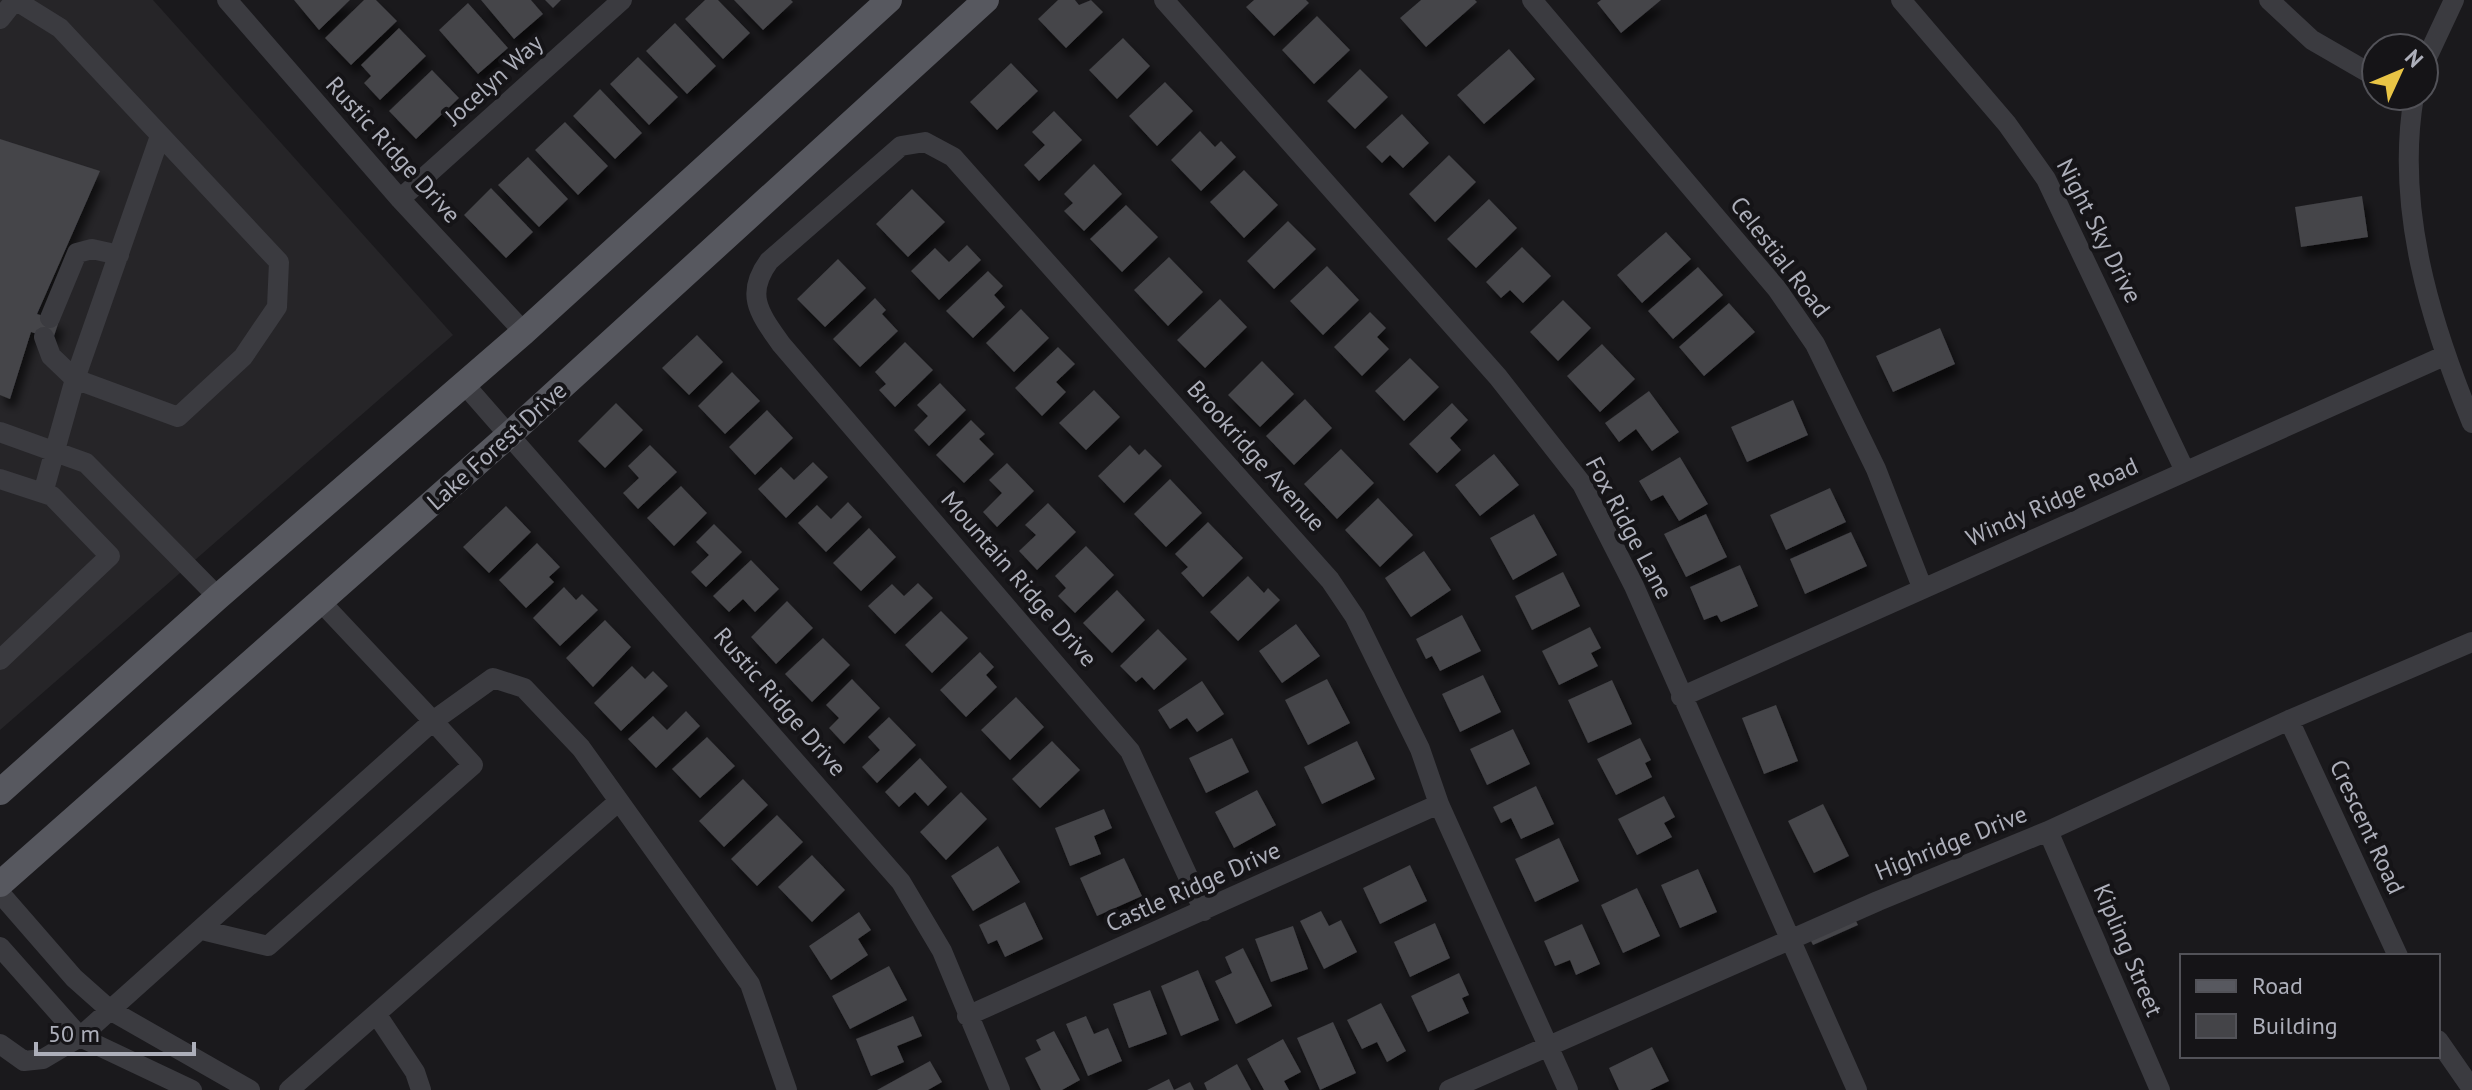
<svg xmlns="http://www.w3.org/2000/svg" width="2472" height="1090" viewBox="0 0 2472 1090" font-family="'PT Sans',sans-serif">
<defs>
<filter id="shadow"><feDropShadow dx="5" dy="9" stdDeviation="4" flood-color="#0009"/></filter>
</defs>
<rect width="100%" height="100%" fill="#1a191c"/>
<path fill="#262528" d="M0 0H153L453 335 0 730Z"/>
<path fill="#444448" filter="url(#shadow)" d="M294 0H350L319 30Z
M364 0H376L397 21 351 65 325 38Z
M481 0H531L543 14 514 39Z
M545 0H561L553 8Z
M705 0H718L750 33 723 59 685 19Z
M734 0H791L793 2 763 30Z
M1058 0H1075L1079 5 1091 0 1103 12 1066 48 1038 19Z
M1254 0H1306L1309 3 1274 36 1246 7Z
M1421 0H1475L1477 2 1426 47 1400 18Z
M1601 0H1661L1621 33 1597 3Z
M468 3 508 48 478 74 439 30Z
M1317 16 1350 50 1314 84 1282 50Z
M675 23 716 66 687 94 646 51Z
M399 28 426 56 380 100 364 83 371 76 361 65Z
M1123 38 1150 66 1117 99 1089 70Z
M1509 49 1535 79 1484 124 1457 95Z
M638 57 678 97 649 125 610 84Z
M1011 63 1038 91 997 130 970 102Z
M1360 69 1388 97 1355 129 1327 101Z
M432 70 459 98 416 139 389 111Z
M1165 82 1193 111 1157 146 1129 116Z
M600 89 642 133 615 159 573 116Z
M1054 111 1082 140 1039 181 1024 165 1045 145 1032 132Z
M1402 114 1429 143 1403 168 1390 155 1382 163 1366 147Z
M565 122 608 166 578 195 535 150Z
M1200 131 1215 147 1221 141 1236 157 1201 191 1171 160Z
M0 139 100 171 37 314 59 321 53 339 31 332 10 399 0 395Z
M1449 155 1476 182 1435 222 1409 194Z
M528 157 568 199 539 227 498 185Z
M1094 164 1122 194 1084 231 1064 211 1073 203 1064 194Z
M1244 170 1278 205 1244 238 1210 202Z
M491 188 533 232 506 258 464 215Z
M912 189 945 222 908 257 876 224Z
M2362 196 2368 237 2301 247 2295 207Z
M1489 199 1517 228 1476 268 1447 239Z
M1126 205 1158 237 1122 272 1090 239Z
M1288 221 1316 249 1274 289 1247 261Z
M1666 232 1691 259 1642 303 1617 275Z
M967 245 981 260 939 300 911 271 935 248 949 262Z
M1522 247 1551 276 1523 303 1510 290 1501 298 1486 282Z
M1169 257 1203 292 1168 326 1134 290Z
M838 259 866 288 825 327 797 299Z
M1327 266 1359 300 1323 335 1290 301Z
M1698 267 1723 295 1673 339 1648 311Z
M988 271 1003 286 994 295 1005 307 973 338 946 311Z
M875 298 886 310 882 314 898 331 860 367 833 339Z
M1220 299 1247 327 1205 368 1177 340Z
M1563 300 1591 328 1558 361 1530 332Z
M1729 303 1755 332 1704 376 1679 347Z
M1021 309 1049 338 1014 372 986 343Z
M1370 312 1386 328 1377 337 1389 349 1362 376 1334 347Z
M1940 328 1955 364 1893 392 1876 356Z
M697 335 723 362 689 395 662 368Z
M905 342 933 370 895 407 879 390 886 384 875 372Z
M1602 344 1635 379 1600 412 1567 376Z
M1058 347 1075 364 1056 382 1066 392 1042 416 1015 388Z
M1410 358 1439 387 1404 421 1375 391Z
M1262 361 1294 394 1260 427 1228 395Z
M732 372 760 401 725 434 698 406Z
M940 383 966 410 929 446 914 430 928 416 917 405Z
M1094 390 1120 417 1086 450 1059 423Z
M1649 391 1679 432 1652 451 1636 429 1619 442 1605 423Z
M1305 399 1332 428 1294 465 1266 436Z
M1793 400 1808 435 1747 462 1731 427Z
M616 403 643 430 605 468 578 441Z
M1452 403 1468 420 1450 438 1461 450 1437 473 1409 444Z
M767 410 793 438 755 475 729 447Z
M971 420 985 434 979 439 994 454 964 483 936 455Z
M650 445 677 472 638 509 623 493 639 478 628 466Z
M1130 445 1139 455 1145 449 1162 466 1124 503 1098 476Z
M1341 449 1374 483 1337 519 1304 484Z
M1494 454 1519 485 1480 516 1455 485Z
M1680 457 1708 504 1679 521 1663 495 1651 501 1639 481Z
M813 462 828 477 786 518 758 489 781 467 794 480Z
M1007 463 1034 491 997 527 983 512 1002 493 989 480Z
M1170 479 1202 513 1166 547 1134 514Z
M681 486 707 513 674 546 647 518Z
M1830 488 1846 522 1786 550 1770 515Z
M1378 498 1413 535 1380 567 1345 530Z
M848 502 862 517 826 552 798 523 817 505 831 519Z
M1048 503 1076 532 1037 570 1019 551 1036 535 1025 525Z
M506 506 531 532 489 573 463 547Z
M1534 514 1557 555 1513 580 1490 538Z
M1706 514 1727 557 1686 577 1664 534Z
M1208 522 1243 558 1203 597 1181 573 1188 567 1175 554Z
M714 524 742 552 706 587 691 572 709 555 696 542Z
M869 528 896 557 861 591 833 563Z
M1851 532 1867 566 1805 594 1790 559Z
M537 543 560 567 549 577 554 582 526 608 499 580Z
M1086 546 1114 575 1075 613 1058 596 1066 588 1055 576Z
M1424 551 1451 590 1411 617 1385 578Z
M751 560 779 589 755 612 743 599 729 612 713 596Z
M1740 565 1758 606 1721 622 1717 615 1704 620 1690 587Z
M1563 572 1580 606 1532 630 1515 596Z
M1248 576 1264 593 1268 588 1280 600 1238 641 1210 612Z
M918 583 933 598 895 634 868 606 892 584 904 596Z
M564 587 576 600 582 594 598 610 560 646 533 618Z
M1117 590 1145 620 1112 653 1083 623Z
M787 601 813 628 776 664 751 637Z
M941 611 968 638 932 673 905 645Z
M1462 615 1481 651 1440 671 1432 656 1426 659 1416 639Z
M605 620 631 647 593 687 566 658Z
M1296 624 1320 656 1282 683 1259 651Z
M1590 627 1601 648 1591 653 1598 666 1559 685 1542 651Z
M1158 629 1187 659 1154 690 1142 677 1136 682 1120 666Z
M823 638 850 665 812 702 785 674Z
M980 652 994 667 986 675 997 687 966 717 940 690Z
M632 666 645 679 653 671 668 686 621 731 594 703Z
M1483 675 1501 712 1460 732 1442 694Z
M852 679 880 708 844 744 829 728 839 718 826 705Z
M1327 679 1350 723 1308 745 1285 700Z
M1612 680 1632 724 1588 743 1568 700Z
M1202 681 1224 714 1197 732 1187 718 1170 729 1158 710Z
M1016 697 1044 727 1010 760 981 730Z
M1776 705 1798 761 1764 774 1742 718Z
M686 711 700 726 656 768 628 739 653 716 667 730Z
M889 717 916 745 877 783 862 767 880 750 868 737Z
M1513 729 1530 764 1487 785 1470 749Z
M707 737 735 766 700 798 672 769Z
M1232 738 1249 772 1206 793 1189 758Z
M1640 738 1651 760 1645 763 1652 777 1616 795 1597 759Z
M1052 741 1080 770 1040 808 1012 779Z
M1357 741 1375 779 1322 804 1304 767Z
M920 758 947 787 928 806 915 792 899 807 885 792Z
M743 779 768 805 724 847 699 821Z
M1536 786 1554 824 1521 839 1511 818 1501 823 1493 807Z
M1257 790 1276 825 1234 848 1215 812Z
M961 792 987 819 946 860 920 832Z
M1664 796 1675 817 1664 823 1672 837 1637 855 1618 819Z
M1823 804 1849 856 1814 873 1788 821Z
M1104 809 1112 828 1094 836 1101 854 1070 866 1055 828Z
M777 815 803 842 757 886 731 859Z
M1559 838 1579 881 1535 902 1515 859Z
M998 846 1020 882 973 911 951 876Z
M812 855 845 890 812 922 778 887Z
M1124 858 1142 896 1097 916 1080 878Z
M1410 865 1427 901 1380 924 1363 888Z
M1698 869 1717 912 1680 928 1661 885Z
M1637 888 1660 936 1623 953 1601 905Z
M1025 902 1043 939 1005 957 997 940 988 944 979 925Z
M1321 911 1329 926 1341 920 1357 952 1324 969 1300 921Z
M859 912 871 930 858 939 868 955 831 980 809 946Z
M1853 915 1858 925 1813 945 1808 935Z
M1435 923 1450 958 1410 977 1394 942Z
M1582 924 1600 964 1576 975 1570 960 1555 966 1544 941Z
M1293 926 1308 969 1271 982 1255 939Z
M1243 948 1272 1006 1236 1024 1215 981 1232 973 1225 957Z
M889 966 907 1000 850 1029 832 996Z
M1198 970 1219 1020 1181 1036 1161 986Z
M1459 973 1469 995 1462 998 1469 1013 1428 1032 1411 996Z
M1150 990 1167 1034 1129 1048 1113 1004Z
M1381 1003 1406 1051 1387 1062 1377 1042 1362 1049 1347 1020Z
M913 1016 922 1036 897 1046 904 1062 871 1076 856 1039Z
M1086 1016 1094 1034 1108 1028 1122 1061 1088 1076 1066 1024Z
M1333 1022 1356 1073 1320 1090 1297 1038Z
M1054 1031 1080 1080 1062 1090H1041L1025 1058 1041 1050 1036 1040Z
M1283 1039 1301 1072 1284 1081 1289 1090H1264L1247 1059Z
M1652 1047 1669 1081 1650 1090H1619L1609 1068Z
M930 1061 942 1082 928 1090H877Z
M1237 1064 1251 1090H1207L1204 1083Z
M1169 1079 1174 1090 1190 1082 1194 1090H1147Z"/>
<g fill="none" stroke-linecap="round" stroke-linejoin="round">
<path stroke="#3b3b40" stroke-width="20" d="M15 0 60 28 279 262 277 307 243 357 178 417 75 379 160 136
M227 0 400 199 524 332
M1164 0 1498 377 1582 484 1634 586 1857 1090
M1532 0 1777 289 1815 344 1876 469 1922 587
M1901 0 2007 124 2046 179 2185 471
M2269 0 2312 40 2376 77
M0 19 15 0
M2424 64 2454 0
M2414 96C2395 208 2430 321 2472 423
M400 199 622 0
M50 318 77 253 92 249 119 255
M465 385 901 882 942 951 1000 1090
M0 432 86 463 218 597
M0 479 52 496 110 556 0 660
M43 493 75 379 51 356 44 337
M321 602 433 721 493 678 524 688 581 748 750 984 787 1090
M1681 697 2444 356
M2289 720 2398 956
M2048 831 2160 1090
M0 893 74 978 110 1010 250 1090
M1204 911 1130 751 781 344C760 314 744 295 769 261L901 146 925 142 953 157 1330 580 1355 617 1420 749 1439 804 1568 1090
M0 947 80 1037 192 1090
M377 1015 415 1072 421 1090
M967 1016 1439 804
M2438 1040 2472 1089
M0 1044 24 1061 43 1059 80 1037 433 721 473 765 268 946 202 930
M289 1090 619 801
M1449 1090 1878 901 2048 831 2289 720 2472 642"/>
<path stroke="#57585f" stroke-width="26" d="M0 792 218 597 524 332 889 0
M0 884 510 434 986 0"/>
</g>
<g text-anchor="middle" stroke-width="8" stroke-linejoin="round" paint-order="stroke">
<g font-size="24" fill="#adafba" stroke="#151417">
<text transform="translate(494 80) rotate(-42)" y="8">Jocelyn Way</text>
<text transform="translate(393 150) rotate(48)" y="8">Rustic Ridge Drive</text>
<text transform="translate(2099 231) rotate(63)" y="8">Night Sky Drive</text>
<text transform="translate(1780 257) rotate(52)" y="8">Celestial Road</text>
<text transform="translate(497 446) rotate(-42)" y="8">Lake Forest Drive</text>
<text transform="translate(1256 456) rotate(48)" y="8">Brookridge Avenue</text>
<text transform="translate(2052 502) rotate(-24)" y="8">Windy Ridge Road</text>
<text transform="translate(1629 528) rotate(62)" y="8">Fox Ridge Lane</text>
<text transform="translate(1019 579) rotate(49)" y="8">Mountain Ridge Drive</text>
<text transform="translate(780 702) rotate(49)" y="8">Rustic Ridge Drive</text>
<text transform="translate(2367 827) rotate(65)" y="8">Crescent Road</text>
<text transform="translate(1951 843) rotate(-22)" y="8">Highridge Drive</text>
<text transform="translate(1193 887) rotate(-24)" y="8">Castle Ridge Drive</text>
<text transform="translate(2128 950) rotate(67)" y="8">Kipling Street</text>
</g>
</g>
<rect x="2180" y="954" width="260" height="104" fill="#151417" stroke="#525258" stroke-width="2"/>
<rect x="2196" y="980" width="40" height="12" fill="#57585f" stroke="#525258" stroke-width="2"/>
<text x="2252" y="994" font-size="24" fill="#adafba">Road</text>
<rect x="2196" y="1014" width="40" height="24" fill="#444448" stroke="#525258" stroke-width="2"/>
<text x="2252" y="1034" font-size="24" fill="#adafba">Building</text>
<g transform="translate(2400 72) rotate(46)"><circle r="38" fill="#151417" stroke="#525258" stroke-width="2"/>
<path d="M0-6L14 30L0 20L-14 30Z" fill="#e8c445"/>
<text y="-12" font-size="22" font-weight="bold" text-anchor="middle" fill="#adafba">N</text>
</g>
<path d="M36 1042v12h158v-12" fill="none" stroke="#adafba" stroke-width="4"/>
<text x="48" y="1042" font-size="24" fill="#adafba" stroke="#151417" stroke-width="6" paint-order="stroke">50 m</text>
</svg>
